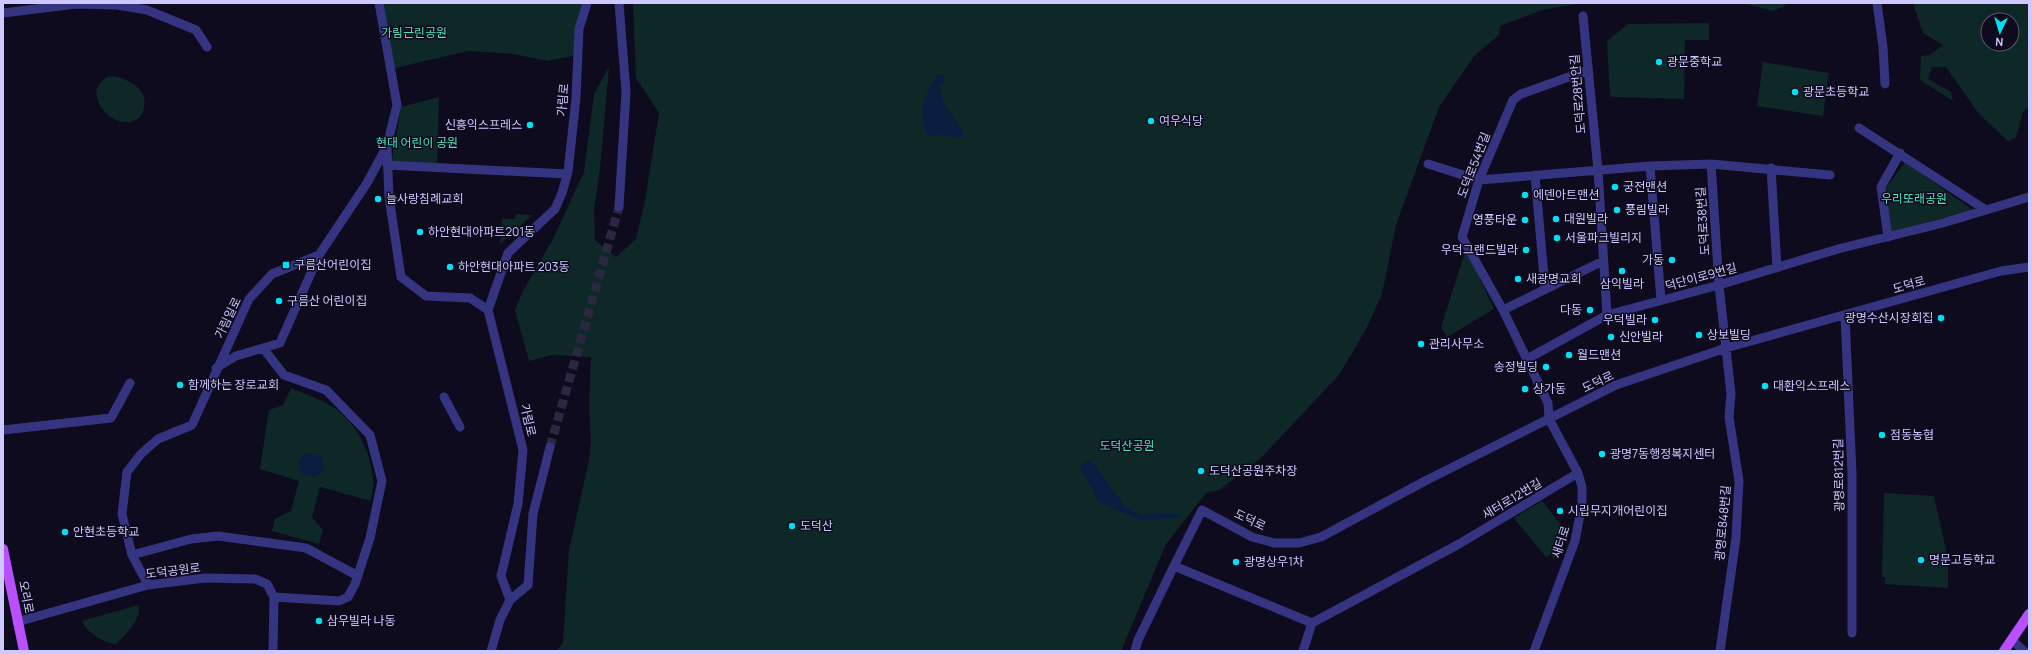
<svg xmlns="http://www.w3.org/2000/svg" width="2032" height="654" viewBox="0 0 2032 654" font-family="Manrope,'Noto Sans KR',sans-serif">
<rect width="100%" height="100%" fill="#0e0b1e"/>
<path fill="#0e2827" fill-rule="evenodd" d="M379 3H584L578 55 547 61 514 54 468 51 391 69Z
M633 3H1582L1542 10 1500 26 1499 35 1475 55 1439 107 1396 225 1382 294 1365 331 1339 375 1260 459 1219 490 1206 493 1166 544 1121 651H556L563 643 569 550 589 460 591 440 589 408 591 357 551 355 529 361 515 310 523 291 553 239 584 172 594 94 609 67 600 169 594 210 595 240 616 257 636 239 645 201 659 113 636 78Z
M1743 3H1785V6L1773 11Z
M1913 3H2029V107L2023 112 2016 137 2008 141 1979 114 1946 67H1932L1928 79 1951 92 1953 101 1920 80 1921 56 1930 55 1943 45 1923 33ZM1988 20H2012V44H1988Z
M1709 23V40H1685L1684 99 1612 97 1610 95 1607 41 1628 24Z
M1763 62 1829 73 1823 116 1757 106Z
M110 76C125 77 149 88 144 107 143 112 142 115 139 118 114 136 76 90 110 76Z
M439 97 437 167 391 165 401 107Z
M1905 162 1973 210 1891 232 1886 188Z
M516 214 532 215 500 244 502 219H515Z
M1466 249 1494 309 1447 337 1441 327Z
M291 388C305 394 320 399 333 407 356 422 371 452 373 479 374 486 372 494 371 501L320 487 312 517 323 530 319 544 272 531 275 519 291 511 299 481 260 469 269 410 283 405Z
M1884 493 1934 496 1948 559V588L1885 584V577H1882Z
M1542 501 1565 530 1554 560 1551 554 1546 557 1514 518Z
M138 605C143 619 125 635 116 644 105 644 86 632 82 621Z"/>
<path fill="#081e40" d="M938 74 944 75V83L940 86C940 103 955 119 964 133L963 137C955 140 948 134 940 135 934 135 933 137 927 135 917 108 924 98 938 74Z
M307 453 322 457 325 469 315 477 302 474 298 461Z
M1091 460 1124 505 1139 515 1179 513 1180 518 1140 520 1099 502 1079 466Z"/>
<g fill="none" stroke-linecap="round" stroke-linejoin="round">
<path stroke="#2b2740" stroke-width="9" stroke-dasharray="9 4.5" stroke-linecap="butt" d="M550 447 619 207"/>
<path stroke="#353480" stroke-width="9" d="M1877 3 1883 47 1885 84
M3 13 76 4 117 5 147 10 196 30 207 47
M1583 16 1598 170 1607 315
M1859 128 1986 210
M387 148 389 197 401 277 426 296 470 298 488 310 523 450 518 504 501 576 510 600 528 585 533 514 550 447
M1428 164 1479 180 1650 166 1711 164 1830 175
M1711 164 1719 285 1731 394 1729 417 1739 481 1736 538 1720 651
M387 165 567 174
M1650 166 1661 300
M1771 168 1777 268
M1535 175 1545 288
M619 207 626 92 619 3
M1888 237 1881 187 1900 153
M488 310 508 253 555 209 562 193 568 172 576 98 579 29 587 3
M1503 310 1603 261
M1845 316 1852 474V633
M263 348 284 375 326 390 370 435 382 481 370 538 355 584 348 597 339 601 274 597
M1527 359 1607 315 1719 285 1838 249 1943 223 2029 197
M216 368 236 356 280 343 319 255
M444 397 460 427
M3 430 111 418 130 383
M1578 473 1459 544 1312 623 1174 566 1202 510 1252 537 1274 543H1299L1321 537 1425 481 1616 385 1726 348 2001 271 2029 267
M132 555 191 539 218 536 306 548 358 576
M148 585 132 555 122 514 127 472 141 454 158 439 192 425 249 299 272 274 319 255 367 183 387 146 397 105 379 3
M17 622 148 585 205 578 255 579 267 584 274 597 273 651
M2012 640 2024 651
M491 651 500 620 510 600
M1135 651 1138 640 1174 566
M1303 651 1312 623
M1534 651 1575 541 1582 504V487L1578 473 1549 419 1548 403 1503 310 1462 237 1479 180 1513 100 1521 94 1588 70"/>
<path stroke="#b94fff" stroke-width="10" d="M3 549 24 651
M2004 651 2029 614"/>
</g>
<g fill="#00e1f3" stroke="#0e0b1e" stroke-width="1.5">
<circle cx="1659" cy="62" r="4"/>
<circle cx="1795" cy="92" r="4"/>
<circle cx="1151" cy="121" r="4"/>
<circle cx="530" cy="125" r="4"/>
<circle cx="1615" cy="187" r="4"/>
<circle cx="1525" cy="195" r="4"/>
<circle cx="378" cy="199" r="4"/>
<circle cx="1617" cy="210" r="4"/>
<circle cx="1556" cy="219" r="4"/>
<circle cx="1525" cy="220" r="4"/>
<circle cx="420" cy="232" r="4"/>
<circle cx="1557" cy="238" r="4"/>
<circle cx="1526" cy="250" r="4"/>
<circle cx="1672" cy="260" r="4"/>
<rect x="282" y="261" width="8" height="8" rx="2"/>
<circle cx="450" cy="267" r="4"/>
<circle cx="1622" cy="271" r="4"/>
<circle cx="1518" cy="279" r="4"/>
<circle cx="279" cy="301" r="4"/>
<circle cx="1590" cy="310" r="4"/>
<circle cx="1941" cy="318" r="4"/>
<circle cx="1655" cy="320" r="4"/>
<circle cx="1699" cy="335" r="4"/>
<circle cx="1611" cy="337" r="4"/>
<circle cx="1421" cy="344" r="4"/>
<circle cx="1569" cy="355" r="4"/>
<circle cx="1546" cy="367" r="4"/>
<circle cx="180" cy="385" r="4"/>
<circle cx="1765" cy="386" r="4"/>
<circle cx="1525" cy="389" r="4"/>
<circle cx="1882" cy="435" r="4"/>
<circle cx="1602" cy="454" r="4"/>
<circle cx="1201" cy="471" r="4"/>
<circle cx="1560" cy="511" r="4"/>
<circle cx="792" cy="526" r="4"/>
<circle cx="65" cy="532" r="4"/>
<circle cx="1921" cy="560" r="4"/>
<circle cx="1236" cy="562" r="4"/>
<circle cx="319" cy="621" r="4"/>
</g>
<g text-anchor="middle" stroke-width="3" stroke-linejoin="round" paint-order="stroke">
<g font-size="12" fill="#4fe4bb" stroke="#0e0b1e">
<text x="414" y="37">가림근린공원</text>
<text x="417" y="147">현대 어린이 공원</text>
<text x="1914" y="203">우리또래공원</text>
<text x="1127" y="450">도덕산공원</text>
</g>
<g font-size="12" fill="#cdc8ff" stroke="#0e0b1e" text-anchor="start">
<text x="1667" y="66">광문중학교</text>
<text x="1803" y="96">광문초등학교</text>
<text x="1159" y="125">여우식당</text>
<text x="522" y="129" text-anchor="end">신흥익스프레스</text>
<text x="1623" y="191">궁전맨션</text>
<text x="1533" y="199">에덴아트맨션</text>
<text x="386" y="203">늘사랑침례교회</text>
<text x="1625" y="214">풍림빌라</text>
<text x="1564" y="223">대원빌라</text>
<text x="1517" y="224" text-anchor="end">영풍타운</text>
<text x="428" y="236">하안현대아파트201동</text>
<text x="1565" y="242">서울파크빌리지</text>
<text x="1518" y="254" text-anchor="end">우덕그랜드빌라</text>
<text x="1664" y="264" text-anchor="end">가동</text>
<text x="294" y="269">구름산어린이집</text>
<text x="458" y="271">하안현대아파트 203동</text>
<text x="1526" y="283">새광명교회</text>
<text x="1622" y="288" text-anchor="middle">삼익빌라</text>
<text x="287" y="305">구름산 어린이집</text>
<text x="1582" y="314" text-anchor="end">다동</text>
<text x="1933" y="322" text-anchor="end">광명수산시장회집</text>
<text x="1647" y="324" text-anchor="end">우덕빌라</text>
<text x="1707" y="339">상보빌딩</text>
<text x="1619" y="341">신안빌라</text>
<text x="1429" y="348">관리사무소</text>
<text x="1577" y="359">월드맨션</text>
<text x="1538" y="371" text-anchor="end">송정빌딩</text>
<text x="188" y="389">함께하는 장로교회</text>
<text x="1773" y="390">대환익스프레스</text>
<text x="1533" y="393">상가동</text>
<text x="1890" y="439">점동농협</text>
<text x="1610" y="458">광명7동행정복지센터</text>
<text x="1209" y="475">도덕산공원주차장</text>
<text x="1568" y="515">시립무지개어린이집</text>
<text x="800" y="530">도덕산</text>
<text x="73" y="536">안현초등학교</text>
<text x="1929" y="564">명문고등학교</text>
<text x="1244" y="566">광명상우1차</text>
<text x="327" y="625">삼우빌라 나동</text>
</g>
<g font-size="12" fill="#cdc8ff" stroke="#0e0b1e">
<text transform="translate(1578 94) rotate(-95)" y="4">도덕로28번안길</text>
<text transform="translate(563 100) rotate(-85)" y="4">가림로</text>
<text transform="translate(1474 165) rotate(-69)" y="4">도덕로54번길</text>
<text transform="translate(1703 221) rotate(-94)" y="4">도덕로38번길</text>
<text transform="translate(1701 277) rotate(-15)" y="4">덕단이로9번길</text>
<text transform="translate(1909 285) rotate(-16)" y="4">도덕로</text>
<text transform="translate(228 318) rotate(-64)" y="4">가림일로</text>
<text transform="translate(1598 382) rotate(-26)" y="4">도덕로</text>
<text transform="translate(528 420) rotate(77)" y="4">가림로</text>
<text transform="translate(1839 475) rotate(-91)" y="4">광명로812번길</text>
<text transform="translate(1512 499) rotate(-31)" y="4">새터로12번길</text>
<text transform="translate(1250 520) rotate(25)" y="4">도덕로</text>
<text transform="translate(1723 523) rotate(-85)" y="4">광명로848번길</text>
<text transform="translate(1561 542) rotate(-72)" y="4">새터로</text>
<text transform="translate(173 571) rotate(-7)" y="4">도덕공원로</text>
<text transform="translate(26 597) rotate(79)" y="4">오리로</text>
</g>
</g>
<rect width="2032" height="654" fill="none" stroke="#cdc8ff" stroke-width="8"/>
<g transform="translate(2000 32) rotate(184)"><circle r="19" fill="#0e0b1e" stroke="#5a5778"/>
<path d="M0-3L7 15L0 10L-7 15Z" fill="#00e1f3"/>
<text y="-6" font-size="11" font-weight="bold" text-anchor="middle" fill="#cdc8ff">N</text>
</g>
</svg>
